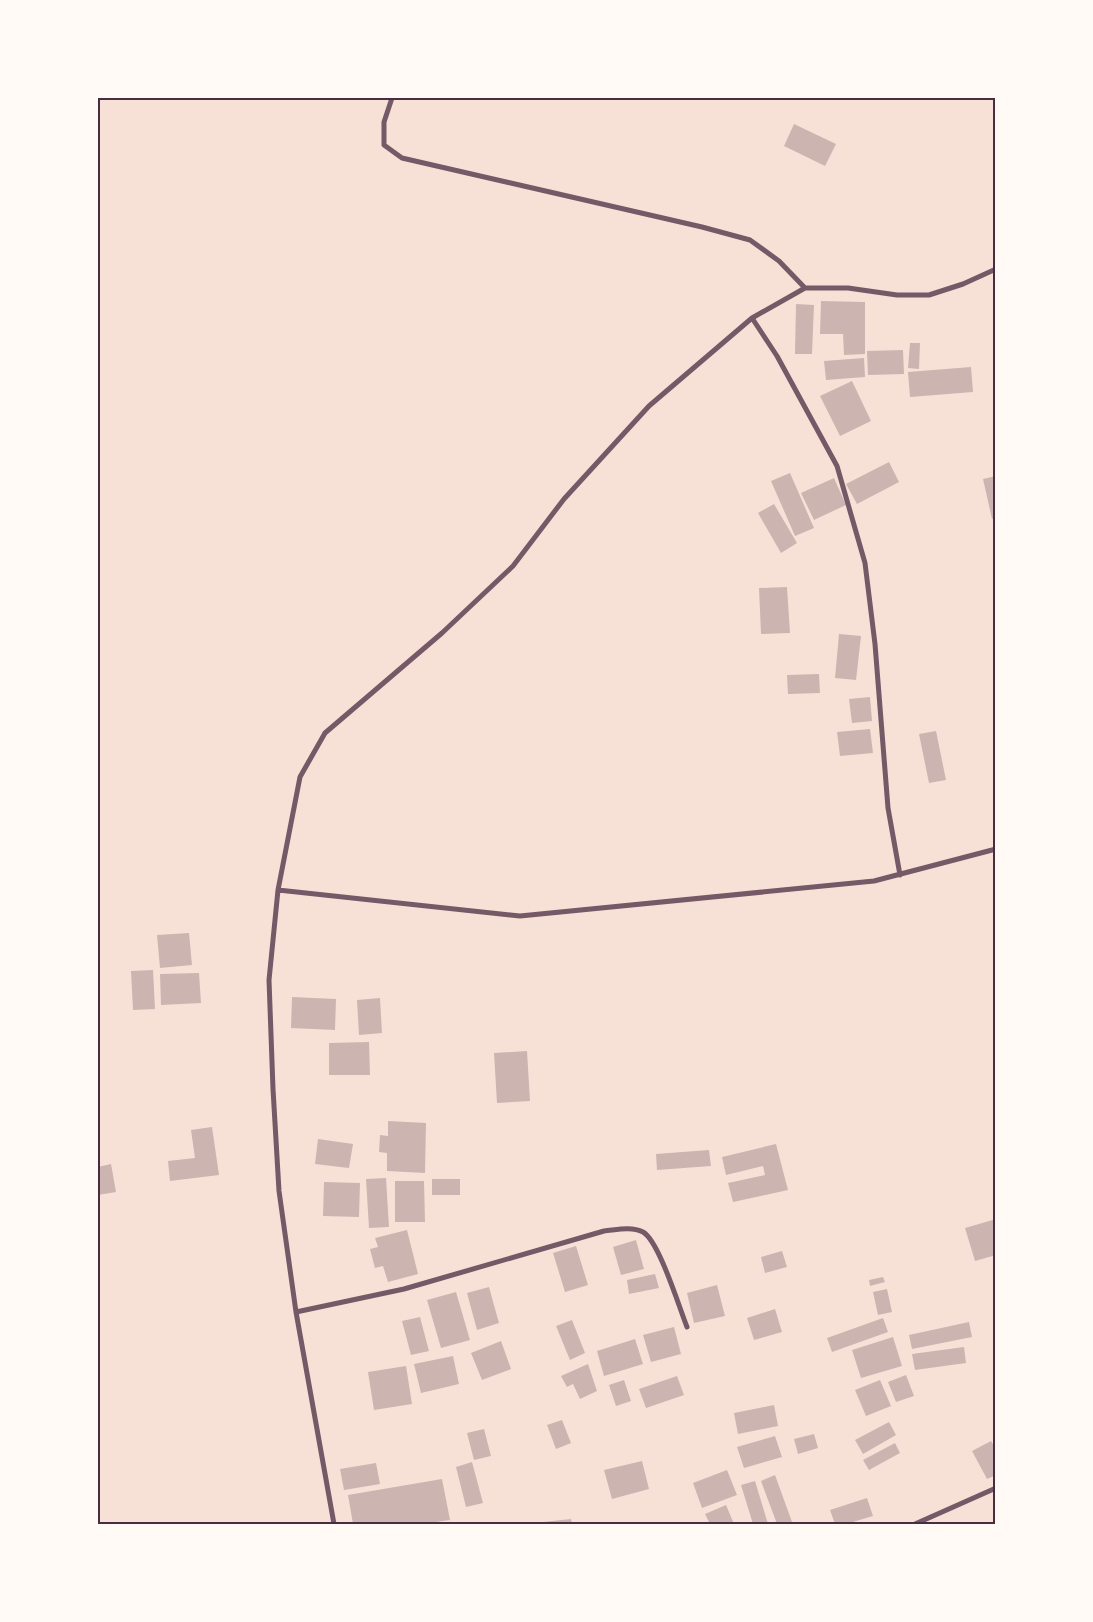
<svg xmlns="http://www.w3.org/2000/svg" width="1093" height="1622" viewBox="0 0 1093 1622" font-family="Roboto,sans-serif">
<rect width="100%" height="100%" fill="#f7e1d7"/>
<path fill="#ccb4b1" d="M794 124 836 144 825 166 784 146Z
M821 301 865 302V354L844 355 843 334H820Z
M796 304 814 305 812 354H795Z
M910 343H920L919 369 908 368Z
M903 350 904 374 868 375 867 351Z
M864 358 865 377 826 380 824 361Z
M971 367 973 392 910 397 908 372Z
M852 381 871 421 840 436 820 396Z
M889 462 899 482 857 504 846 484Z
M790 473 814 528 795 536 771 481Z
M996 476V518L992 519 983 479Z
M834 478 846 505 814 520 801 493Z
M774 504 797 543 781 553 758 513Z
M787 587 790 633 761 634 759 588Z
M839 634 861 636 856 680 835 678Z
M819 674 820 693 788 694 787 675Z
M870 697 872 721 852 723 849 699Z
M870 729 873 753 840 756 837 732Z
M936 731 946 780 929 783 919 734Z
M189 933 192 965 160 968 157 935Z
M153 970 155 1009 133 1010 131 971Z
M199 973 201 1003 161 1005 160 974Z
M292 997 336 999 335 1030 291 1028Z
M380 998 382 1033 359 1035 357 1000Z
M369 1042 370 1075H329V1043Z
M527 1051 530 1101 497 1103 494 1053Z
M388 1121 426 1123 425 1173 387 1171V1153L379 1152 380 1135 388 1136Z
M212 1127 219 1175 170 1181 168 1161 195 1158 191 1130Z
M318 1139 353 1144 349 1168 315 1164Z
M776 1144 788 1190 733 1202 728 1183 765 1175 763 1166 726 1175 722 1157Z
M709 1150 711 1166 657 1170 656 1154Z
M111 1164 116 1192 98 1195V1167Z
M386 1178 389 1227 369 1228 366 1179Z
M432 1179H460V1195H432Z
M395 1181H424L425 1222H395Z
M324 1182 360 1183 359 1217 323 1216Z
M996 1219V1255L975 1261 965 1228Z
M407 1230 418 1274 388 1282 383 1266 375 1268 370 1249 378 1247 375 1238Z
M636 1240 644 1269 621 1275 613 1247Z
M576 1246 588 1285 565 1292 553 1253Z
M782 1251 787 1267 765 1273 761 1257Z
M655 1274 659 1288 629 1294 627 1280Z
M883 1277 885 1282 870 1286 869 1280Z
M717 1285 725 1316 694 1323 687 1293Z
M489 1287 499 1323 477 1330 467 1293Z
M887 1289 892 1312 878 1315 873 1292Z
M456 1292 470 1340 441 1348 427 1300Z
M775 1309 782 1332 754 1340 747 1318Z
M420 1317 429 1351 411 1355 402 1321Z
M883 1318 888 1332 832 1352 827 1338Z
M572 1320 585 1353 570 1360 556 1326Z
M969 1322 972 1337 912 1349 909 1335Z
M674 1327 681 1354 651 1362 643 1335Z
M893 1337 902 1366 861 1378 852 1350Z
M635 1339 643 1364 604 1376 597 1351Z
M501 1341 511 1369 482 1380 471 1353Z
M964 1347 966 1363 915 1370 912 1354Z
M453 1356 459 1384 421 1393 414 1364Z
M588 1364 597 1391 580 1399 573 1384 567 1387 561 1376Z
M406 1366 412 1404 374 1410 368 1372Z
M906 1375 914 1396 896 1402 888 1382Z
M677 1376 684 1395 646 1408 639 1389Z
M624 1380 631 1401 616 1406 609 1385Z
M880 1380 891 1406 866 1416 855 1390Z
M774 1405 778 1426 738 1434 734 1413Z
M562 1420 571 1443 556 1449 547 1425Z
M889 1422 896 1435 863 1454 855 1440Z
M484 1429 491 1456 474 1460 467 1433Z
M814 1434 818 1448 798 1454 794 1439Z
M775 1436 782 1457 744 1468 737 1447Z
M991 1441 996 1449V1475L987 1479 972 1451Z
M895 1443 900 1453 869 1470 863 1460Z
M642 1461 649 1489 612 1499 604 1470Z
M472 1462 483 1503 466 1507 456 1467Z
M376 1463 380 1484 344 1490 340 1469Z
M727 1470 737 1495 702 1508 693 1483Z
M775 1475 792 1522 785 1524H777L761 1481Z
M442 1479 450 1520 422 1524H353L348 1495Z
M755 1481 768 1524H753L741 1485Z
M867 1498 873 1516 846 1524H835L830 1510Z
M726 1505 734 1524H710L705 1514Z
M571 1519 572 1524H534V1523Z"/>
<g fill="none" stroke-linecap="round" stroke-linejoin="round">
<path stroke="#755966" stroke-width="5" d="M392 98 384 122V145L402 158 702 227 750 240 779 261 805 288
M752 318 777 356 837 466 865 563 875 644 888 808 900 875
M278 890 520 916 874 881 996 849
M296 1312 404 1289 604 1231C616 1230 631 1226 643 1232 659 1241 679 1307 687 1327
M334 1524 296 1312 279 1191 273 1089 269 980 278 890 300 777 325 733 442 633 513 566 564 499 649 406 752 318 805 288H848L897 295H929L963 284 996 269
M915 1524 996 1488"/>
</g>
<rect width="1093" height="1622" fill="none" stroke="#fffaf5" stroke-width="198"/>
<rect x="99" y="99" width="895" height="1424" fill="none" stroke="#4a2c40" stroke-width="2"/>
</svg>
